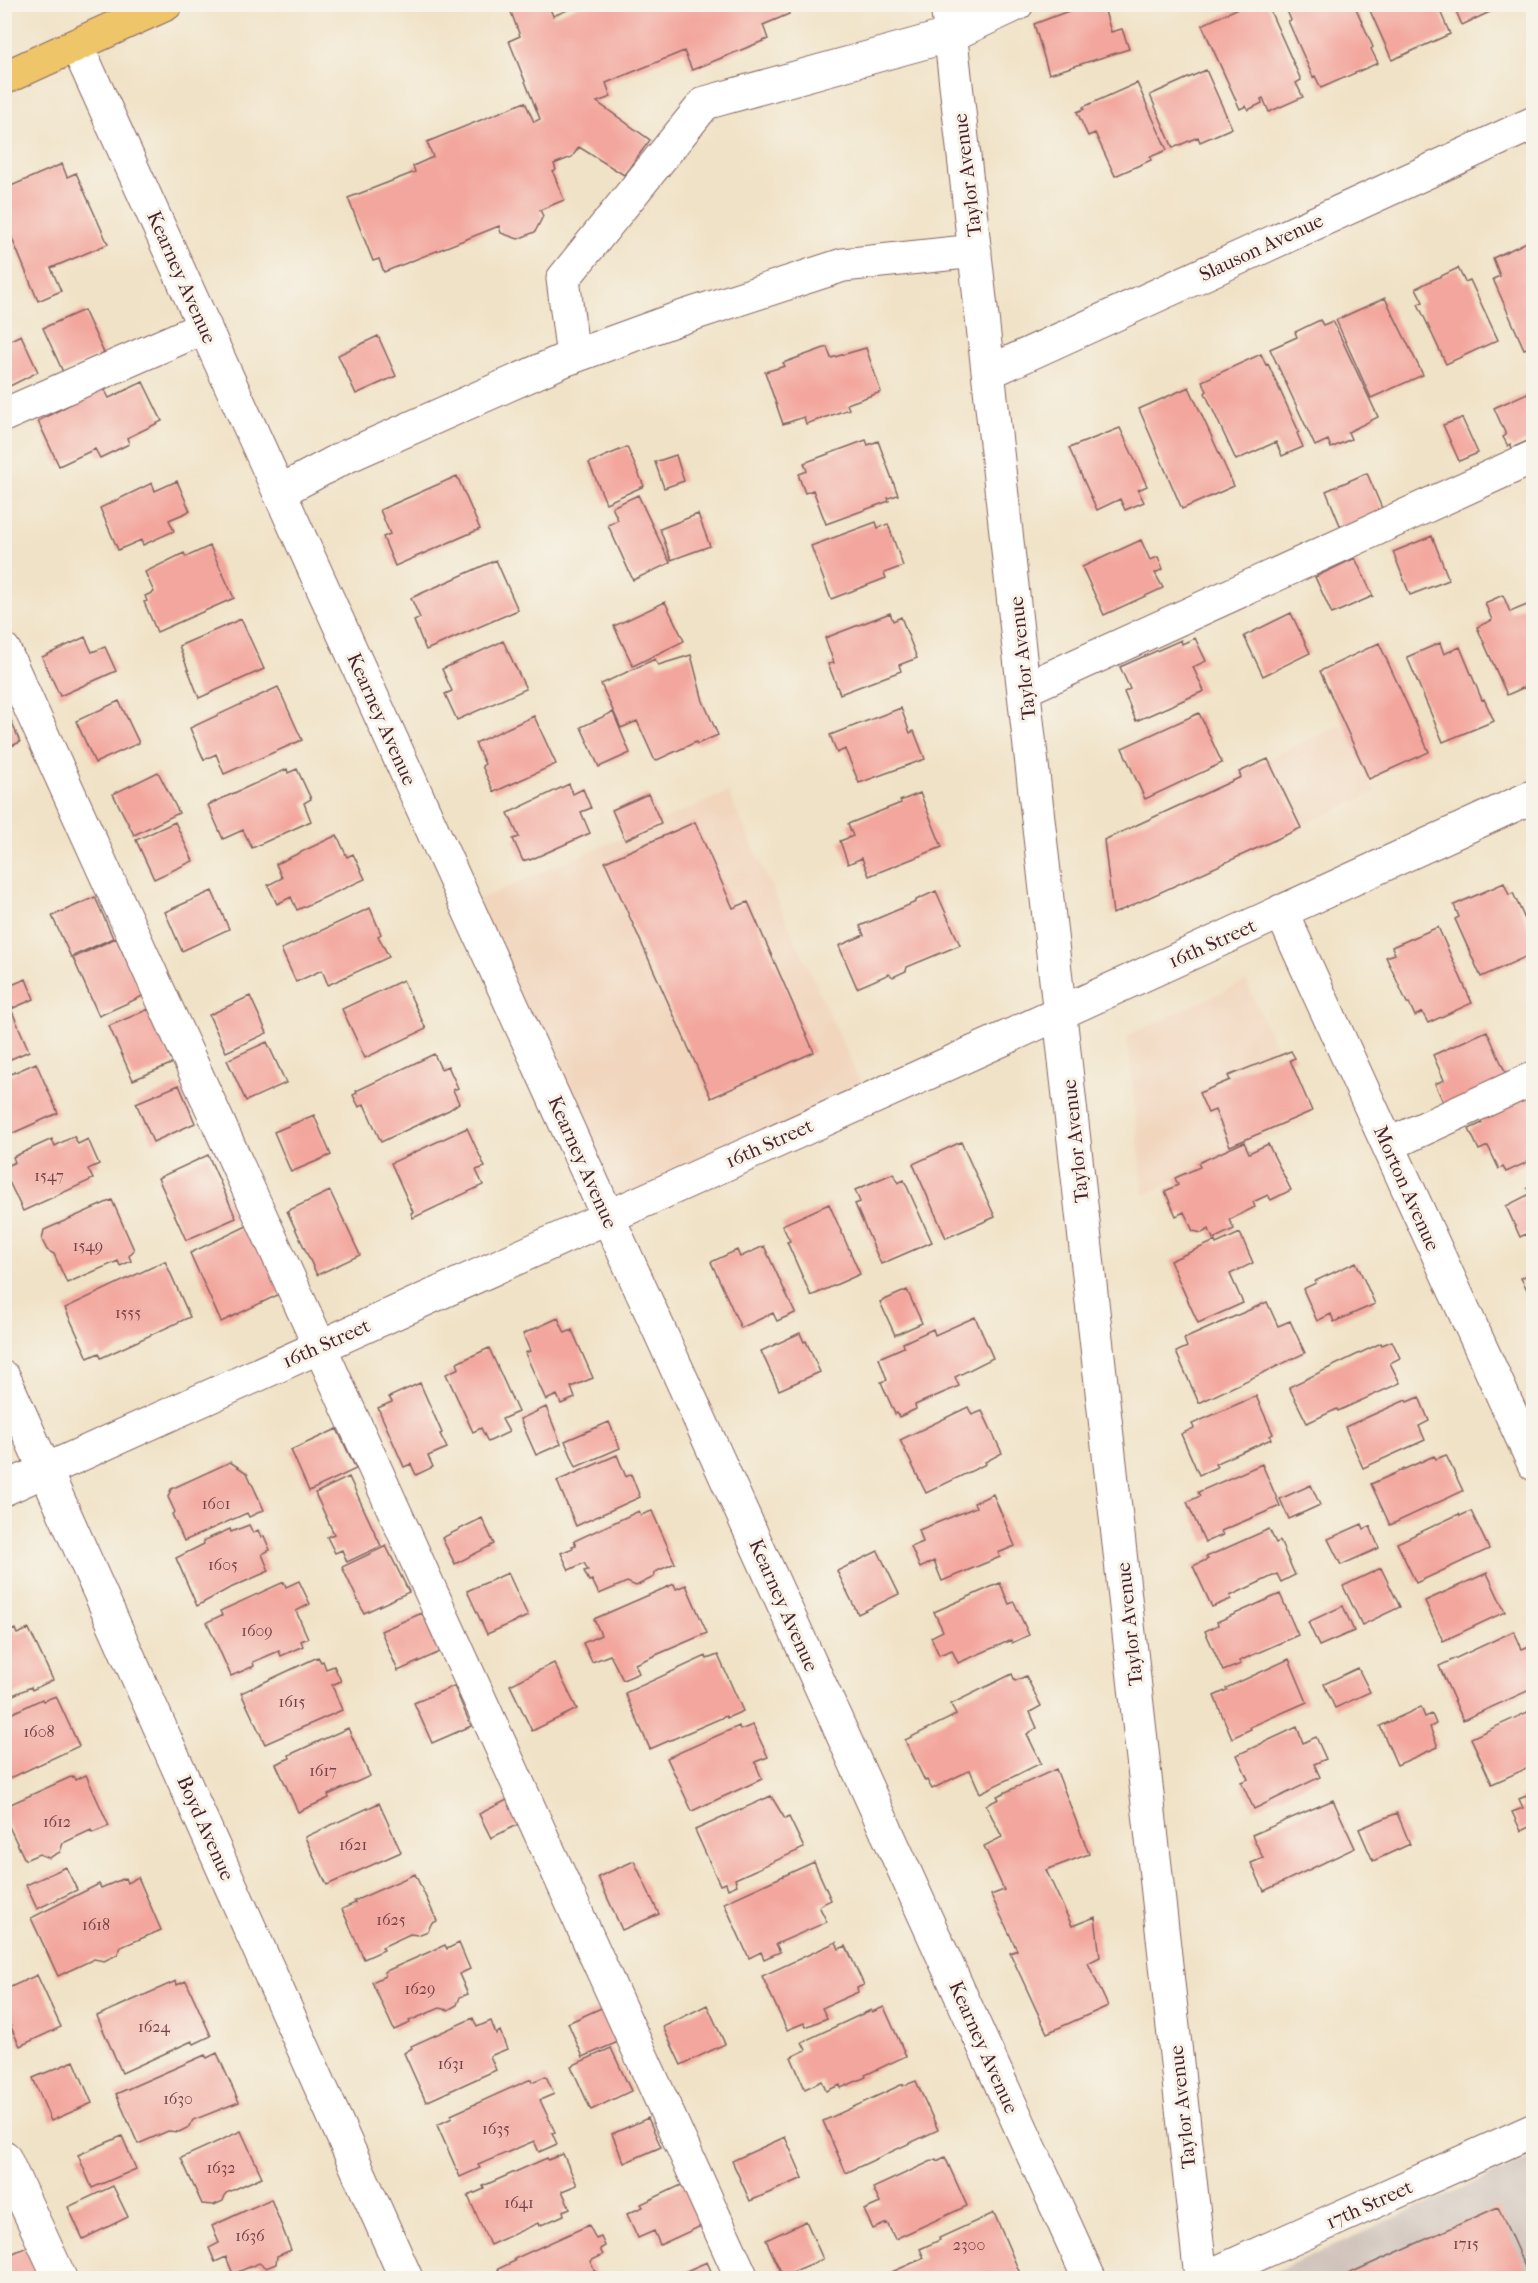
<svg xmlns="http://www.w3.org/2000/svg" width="1538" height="2283" viewBox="0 0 1538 2283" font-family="'IM FELL French Canon',serif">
<rect width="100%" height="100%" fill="#f7f3e8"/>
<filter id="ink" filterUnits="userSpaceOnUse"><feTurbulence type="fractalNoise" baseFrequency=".0167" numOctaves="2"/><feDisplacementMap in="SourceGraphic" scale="12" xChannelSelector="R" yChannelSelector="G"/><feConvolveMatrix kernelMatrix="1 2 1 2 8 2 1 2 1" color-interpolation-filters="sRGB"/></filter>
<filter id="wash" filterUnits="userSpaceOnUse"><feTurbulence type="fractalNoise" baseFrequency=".008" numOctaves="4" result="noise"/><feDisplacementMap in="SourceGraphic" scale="24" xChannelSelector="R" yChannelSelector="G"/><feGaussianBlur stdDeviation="1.35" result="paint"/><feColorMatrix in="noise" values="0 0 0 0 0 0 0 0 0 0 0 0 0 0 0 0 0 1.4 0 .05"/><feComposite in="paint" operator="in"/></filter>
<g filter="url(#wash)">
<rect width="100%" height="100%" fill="#f0e2c6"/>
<path fill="#f1d5bd" d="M1343 724 1375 792 1110 914 1104 835Z
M728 792 868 1099 607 1217 466 905Z
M1246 981 1308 1120 1144 1195 1127 1036Z"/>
<path fill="#cec1ba" d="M1533 2157V2278H1260Z"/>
<g id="blocks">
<path fill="#f3a69d" d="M508 4H548L553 16 582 4H785L789 14 763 25 768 39 692 70 684 51 606 83 611 97 597 102 650 140 624 175 579 147 572 157 554 164 556 170 553 172 564 200 540 210 543 216 535 232 518 239 501 233 499 226 384 272 379 259 373 261 348 198 415 172 413 166 433 157 427 142 525 102 534 122 540 119 509 41 520 36Z
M1087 4H1103L1111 32 1122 29 1129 49 1049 74 1034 24Z
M1247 4H1267L1301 80 1296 83 1303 97 1269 112 1263 98 1261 99 1262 103 1248 110 1246 106 1240 109 1202 25Z
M1284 4H1354L1373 47 1371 49 1378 63 1321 88 1315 76 1313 77 1288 21 1291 20Z
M1367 4H1437L1450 34 1392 60Z
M1453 4H1507L1462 25Z
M1206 70 1232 128 1200 142 1198 137 1173 148 1150 95Z
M1137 83 1167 150 1150 157 1151 160 1115 176 1095 133 1088 136 1077 112 1084 109 1083 107Z
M62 164 67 177 76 173 108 244 51 268 61 291 38 301 4 219V189Z
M1529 241 1534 250 1533 362 1527 348 1524 349 1493 279 1500 276 1493 258Z
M1458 268 1465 282 1470 280 1498 340 1446 364 1418 304 1423 302 1416 288Z
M1385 298 1423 375 1371 398 1336 320Z
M84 310 104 353 63 372 43 328Z
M1320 320 1323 325 1333 321 1378 417 1348 432 1351 439 1331 448 1328 440 1315 446 1270 349 1297 337 1295 332Z
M21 335 38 372 4 389V343Z
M378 336 396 376 356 394 338 355Z
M827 347 831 358 866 348 881 392 847 404 849 409 806 424 804 417 783 424 765 372 785 366 783 363Z
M1261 354 1266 365 1268 364 1299 432 1297 433 1303 447 1282 456 1276 442 1236 460 1205 393 1207 391 1202 381Z
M143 382 162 421 127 438 129 444 100 458 95 449 59 466 38 421 103 387 109 398Z
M1189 387 1234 486 1182 509 1139 409Z
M1534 390V438L1512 448 1510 444 1508 446 1503 437 1506 435 1494 408Z
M1462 418 1478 453 1459 461 1443 425Z
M1120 428 1147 486 1138 490 1144 502 1125 510 1120 499 1097 510 1069 448Z
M866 440 868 445 878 441 898 495 888 498 889 501 826 524 813 490 805 493 799 477V474L807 471 804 463Z
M627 447 644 486 606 503 589 463Z
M676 455 684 481 664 488 655 462Z
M1367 473 1384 513 1342 530 1326 491Z
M457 476 480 529 395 566 383 537 390 534 380 510Z
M177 481 190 511 169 520 174 531 143 545 141 540 118 550 100 508 152 483 155 491Z
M638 495 670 563 633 580 608 525 618 520 612 507Z
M698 514 710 546 671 560 660 529Z
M876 522 878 528 888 524 903 566 884 573 886 578 831 599 811 546Z
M1432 536 1449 580 1410 595 1393 552Z
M1141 540 1150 560 1158 557 1163 569 1155 573 1163 588 1104 615 1082 567Z
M210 546 234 598 157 632 144 602 147 601 145 596 154 592 145 572 184 553 186 557Z
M1355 558 1373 596 1332 614 1315 577Z
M496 560 518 610 426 650 414 621 420 618 411 598Z
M1503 595 1510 612 1527 605 1534 619V687L1527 690 1525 687 1507 695 1477 627 1492 620 1485 603Z
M665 602 684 641 633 666 614 626Z
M890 613 893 621 901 617 917 658 899 665 901 671 840 694 828 664 834 663 825 638Z
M1291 613 1310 653 1263 676 1244 636Z
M241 619 264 669 199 698 179 646Z
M85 637 92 652 105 647 116 671 60 696 42 657Z
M1195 638 1206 661 1193 667 1204 691 1136 721 1124 692 1130 689 1120 667 1181 640 1182 644Z
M503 641 526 689 457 720 445 694 452 691 442 669Z
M1379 643 1429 752 1369 779 1320 671Z
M1440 643 1444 654 1460 647 1482 700 1484 699 1494 721 1443 742 1407 657Z
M691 655 703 701 718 735 697 744 696 742 655 761 637 721 621 728 601 684 655 659 658 665Z
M278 687 302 740 224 774 216 754 204 760 190 728Z
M119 701 139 743 95 763 76 721Z
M5 706 20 742 5 749Z
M901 708 910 733 914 731 925 759 859 783 845 749 837 753 830 735Z
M613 712 630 753 599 767 581 727Z
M1199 713 1222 763 1145 799 1122 748Z
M534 716 556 764 494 792 482 766 485 764 475 743Z
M1268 759 1301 828 1113 914 1104 840 1241 777 1239 772Z
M287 769 288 773 297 769 311 799 304 803 311 821 252 848 243 830 223 839 208 805Z
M158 772 179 813 134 835 113 794Z
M569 784 573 794 583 789 591 808 581 812 590 833 530 860 529 859 523 861 513 839 519 837 508 813Z
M920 793 942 847 869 876 862 858 848 864 840 841 853 836 848 824 901 803 900 801Z
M648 794 661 823 625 840 612 810Z
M175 822 193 861 154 879 136 840Z
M695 822 733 908 748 902 814 1052 711 1098 605 862Z
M337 835 347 857 353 854 365 879 297 910 291 897 277 904 268 885 282 878 276 864Z
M1504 883 1509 895 1513 893 1534 939V953L1481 977 1455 919 1459 917 1454 905Z
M212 891 229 929 182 951 165 912Z
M936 891 960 945 907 967 906 971 893 977 889 974 857 988 839 946 864 935 860 926 916 902V900Z
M95 897 113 938 71 957 52 916Z
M370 908 381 934 378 936 389 957 328 985 322 970 296 982 281 949Z
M1438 927 1472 1003 1428 1023 1422 1012 1415 1016 1409 1003H1407L1386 957 1395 954 1392 947Z
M116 938 143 996 99 1016 73 958Z
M26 979 34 999 11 1009 29 1051 4 1062V988Z
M403 980 426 1029 365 1058 342 1009Z
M250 996 267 1033 226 1052 209 1015Z
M149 1009 173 1063 133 1080 109 1026Z
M1487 1031 1510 1083 1445 1106 1435 1084 1444 1080 1433 1055Z
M267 1042 286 1083 246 1101 227 1060Z
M1291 1051 1295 1058 1290 1060 1312 1111 1230 1146 1215 1110 1208 1113 1199 1093 1230 1080 1228 1076Z
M434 1054 441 1069 448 1066 458 1088 453 1090 459 1103 449 1110 381 1142 364 1104 359 1107 353 1095 357 1093 356 1091Z
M36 1063 58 1113 4 1137V1077Z
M179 1085 195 1123 153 1142 136 1103Z
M1534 1094V1159L1506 1172 1503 1167 1499 1169 1488 1146 1479 1150 1469 1129 1482 1123 1480 1118Z
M314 1115 331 1155 291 1172 274 1132Z
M467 1128 485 1167 476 1170 483 1185 413 1218 411 1213 413 1212 391 1163Z
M74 1136 78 1144 88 1139 99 1164 88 1169 93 1179 23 1211 4 1171V1167L15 1162 13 1157 52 1139 55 1146Z
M961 1142 995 1217 946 1238 913 1164Z
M1244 1142 1249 1153 1268 1144 1291 1190 1271 1200 1268 1195 1253 1202 1255 1207 1229 1220 1234 1229 1213 1239 1209 1229 1202 1233 1193 1231 1184 1212 1176 1216 1165 1191 1178 1185 1175 1178 1200 1167 1198 1163Z
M208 1155 236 1218 186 1240 158 1178Z
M894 1173 898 1183 904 1180 932 1242 881 1264 855 1204 860 1202 855 1190Z
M1534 1185V1246H1532L1526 1234 1520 1237 1506 1206 1530 1194 1527 1188Z
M330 1191 360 1255 317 1275 287 1211Z
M112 1200 134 1250 129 1256 131 1261 120 1266 118 1261 67 1283 54 1254 47 1250 42 1240 44 1230Z
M829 1204 860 1274 811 1296 787 1242 790 1241 782 1225Z
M253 1223 284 1292 221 1322 190 1253Z
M1240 1233 1253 1263 1230 1274 1243 1303 1198 1323 1170 1261 1215 1241 1216 1244Z
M764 1246 795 1313 777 1321 773 1313 741 1328 711 1262 737 1250 740 1257Z
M165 1261 190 1317 101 1358 99 1353 88 1358 65 1308Z
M1356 1262 1375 1304 1334 1322 1331 1314 1317 1321 1303 1289 1316 1283 1315 1281Z
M1534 1272V1303L1521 1278Z
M907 1290 922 1323 895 1335 880 1302Z
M1267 1302 1278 1326 1290 1321 1305 1353 1199 1403 1176 1352 1187 1347 1184 1339Z
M975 1317 993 1358 955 1377 959 1386 915 1405 916 1409 899 1417 897 1413 895 1414 881 1382 887 1380 879 1358 904 1347 903 1343 933 1329 935 1335Z
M558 1318 565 1333 572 1330 593 1378 571 1387 575 1398 561 1404 557 1395 546 1400 525 1353 530 1351 523 1334Z
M800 1333 804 1342 806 1341 820 1372 779 1390 761 1351Z
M1392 1341 1400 1358 1390 1363 1400 1383 1338 1411 1337 1409 1307 1423 1289 1387 1381 1343 1382 1345Z
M489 1348 518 1412 502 1419 509 1432 488 1442 481 1428 473 1432 446 1374 459 1368 457 1363Z
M420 1383 442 1433 440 1434 447 1448 428 1456 433 1467 416 1475 411 1464 404 1467 378 1408 392 1402 389 1397Z
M1256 1396 1273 1434 1270 1436 1271 1439 1215 1464 1217 1467 1199 1475 1181 1434 1194 1428 1192 1424Z
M1419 1397 1429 1421 1419 1426 1425 1440 1363 1468 1345 1427 1406 1400 1407 1402Z
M546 1407 561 1444 536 1455 520 1419Z
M968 1407 972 1415 982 1411 1002 1453 985 1462 986 1464 926 1493 900 1440Z
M609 1422 620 1448 576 1467 565 1441Z
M337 1429 356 1469 309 1491 291 1450Z
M617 1455 626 1477 631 1474 640 1497 576 1526 557 1481Z
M1446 1455 1463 1491 1390 1525 1371 1484 1434 1456 1436 1459Z
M230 1462 247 1473 264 1510 249 1517 247 1513 184 1541 172 1514 175 1512 168 1497 171 1489Z
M1262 1464 1280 1506 1221 1531 1223 1535 1205 1542 1187 1502 1200 1496 1198 1492Z
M349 1477 381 1546 347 1562 342 1550 335 1553 327 1537 334 1534 315 1493Z
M1311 1485 1320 1505 1289 1519 1280 1499Z
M993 1494 1015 1546 998 1553 1000 1557 942 1581 934 1561 920 1568 911 1547 923 1542 919 1530 976 1507 974 1503Z
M639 1511 641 1515 652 1511 675 1563 655 1572 654 1577 636 1586 627 1582 599 1594 592 1580 589 1581 584 1571 588 1570 584 1563 569 1570 561 1553 573 1548 572 1546 576 1545 574 1541Z
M1471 1511 1489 1549 1416 1583 1397 1543 1459 1514 1460 1516Z
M482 1518 494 1544 455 1564 442 1538Z
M1362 1524 1364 1529 1370 1526 1379 1548 1341 1565 1328 1539Z
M249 1525 253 1533 258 1530 261 1537 264 1536 270 1550 262 1554 269 1571 228 1589 197 1606 176 1558 204 1544 203 1541 230 1529 231 1532Z
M1269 1529 1276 1543 1280 1541 1295 1575 1281 1582 1277 1574 1230 1596 1231 1599 1212 1607 1193 1566 1208 1559 1206 1557Z
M386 1546 409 1592 364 1613 342 1567Z
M878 1551 899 1594 858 1614 837 1571Z
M1381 1568 1400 1607 1362 1625 1343 1586Z
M508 1573 528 1616 487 1634 467 1591Z
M1487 1573 1505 1612 1443 1641 1425 1601Z
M299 1581 310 1604 296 1611 308 1638 301 1641 303 1646 281 1656 279 1651 253 1662 254 1666 231 1676 207 1622 222 1615 220 1611 284 1582 286 1587Z
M1000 1583 1009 1604 1014 1602 1029 1635 1012 1643 1011 1640 958 1663 952 1650 939 1655 931 1637 943 1631 934 1612Z
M674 1584 676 1589 686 1585 707 1633 635 1664 639 1673 623 1680 610 1655 592 1662 583 1643 601 1635 594 1619Z
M1280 1594 1298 1635 1239 1661 1241 1664 1223 1671 1205 1631 1218 1625 1217 1622Z
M1343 1606 1354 1631 1319 1646 1308 1622Z
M422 1613 440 1652 398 1671 381 1631Z
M15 1629 17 1634 29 1629 53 1680 32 1690 31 1687 4 1699V1634Z
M1514 1631 1522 1649 1532 1645 1534 1648V1688L1463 1720 1439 1666Z
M718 1655 743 1711 727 1718 726 1716 650 1749 625 1693 706 1656 707 1659Z
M318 1657 321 1662 323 1661 326 1669 334 1666 341 1681 332 1685 342 1710 265 1744 241 1693Z
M1289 1659 1307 1702 1250 1727 1251 1729 1232 1738 1214 1696 1227 1690 1226 1688Z
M554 1663 577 1709 532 1731 510 1685Z
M1358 1668 1370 1692 1335 1708 1324 1684Z
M1012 1674 1015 1681 1026 1676 1041 1706 1030 1712 1037 1728 1027 1734 1041 1763 980 1793 970 1770 932 1789 927 1780 925 1781 905 1740 956 1715 951 1704Z
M454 1686 471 1726 432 1743 414 1703Z
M56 1696 79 1746 4 1781V1717L42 1699 43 1701Z
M1421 1707 1425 1717 1432 1714 1436 1724 1430 1727 1438 1747 1397 1765 1380 1726Z
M1534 1709V1765L1492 1784 1471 1738Z
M753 1725 768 1757 755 1762 762 1779 692 1811 667 1758 739 1726 740 1730Z
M1297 1727 1303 1743 1316 1737 1326 1759 1314 1764 1320 1777 1254 1809 1241 1782 1248 1779 1237 1755Z
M348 1728 370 1776 328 1795 329 1798 298 1812 276 1764 290 1758 289 1755Z
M1056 1769 1089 1854 1046 1870 1072 1926 1095 1917 1100 1957 1088 1963 1108 2006 1047 2033 1010 1953 1017 1950 991 1895 1004 1890 984 1846 1002 1837 986 1805 999 1799 997 1796Z
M86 1775 109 1826 92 1833 91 1830 63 1843 60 1852 49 1858 39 1854 25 1860 4 1816V1807L73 1776 75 1780Z
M1534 1793V1831L1531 1826 1521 1831 1512 1812 1523 1808 1519 1799Z
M515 1796 527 1820 491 1838 479 1814Z
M771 1796 785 1819 789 1817 804 1848 735 1879 737 1885 728 1889 726 1883 720 1885 695 1830Z
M1333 1800 1355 1848 1264 1891 1251 1863 1263 1858 1252 1835Z
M379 1803 401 1852 327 1885 305 1837Z
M1397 1813 1410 1844 1373 1861 1359 1829Z
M634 1861 659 1914 622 1930 598 1877Z
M814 1862 831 1900 819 1906 827 1922 776 1944 780 1952 764 1959 761 1952 749 1958 724 1903Z
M66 1867 77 1890 37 1909 26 1885Z
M415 1874 437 1921 431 1924 428 1931 418 1935 410 1934 382 1947 384 1950 364 1959 342 1909 355 1903 354 1901Z
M138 1877 161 1930 121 1947 117 1955 104 1961 94 1959 58 1976 31 1918 99 1884 101 1888 125 1878 127 1883Z
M836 1942 839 1949 846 1946 864 1985 857 1988 858 1992 822 2008 827 2018 806 2027 804 2023 787 2030 762 1976Z
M459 1943 470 1969 459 1974 468 1994 460 1997 457 2005 448 2010 440 2008 409 2021 410 2023 394 2030 372 1982 385 1976 384 1972 445 1945 447 1949Z
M37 1975 61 2027 20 2046 4 2013V1990Z
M176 1981 177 1985 186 1981 211 2036 194 2044 192 2041 122 2073 97 2016Z
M610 2004 625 2039 583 2057 568 2023Z
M707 2005 725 2044 681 2065 663 2027Z
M884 2007 906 2056 865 2075 866 2077 841 2088 840 2085 826 2091 822 2081 805 2089 791 2057 806 2050 802 2042 871 2010 872 2012Z
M473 2018 477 2027 491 2021 496 2034 500 2031 507 2049 490 2056 496 2070 426 2102 404 2053 412 2048 411 2046Z
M611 2048 631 2091 591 2110 571 2066Z
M217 2053 239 2102 193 2120 189 2127 179 2132 168 2131 138 2144 116 2094 205 2055 207 2058Z
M74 2061 92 2103 51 2121 33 2078Z
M546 2076 554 2094 540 2100 555 2132 552 2133 557 2144 539 2152 534 2141 478 2165 480 2168 460 2177 437 2125 452 2118 451 2115 531 2079 532 2082Z
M916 2081 938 2130 846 2173 823 2121 903 2084V2086Z
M648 2118 661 2147 624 2163 612 2134Z
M241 2131 262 2177 226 2193 223 2201 214 2205 202 2204 181 2158Z
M122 2136 136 2169 92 2188 78 2155Z
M785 2137 803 2178 750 2201 732 2161Z
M563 2154 577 2185 562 2191 570 2208 563 2211 564 2215 539 2226 538 2223 490 2245 468 2196 484 2189 483 2186 547 2158 548 2160Z
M945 2157 967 2206 895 2239 887 2223 873 2229 864 2210 880 2203 873 2188 936 2159 937 2161Z
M692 2180 712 2221 660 2245 654 2231 638 2238 627 2214 643 2207 641 2204Z
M113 2186 128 2217 83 2239 68 2207Z
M271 2199 291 2250 277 2256 276 2264 266 2268 259 2263 233 2274 226 2257 215 2262 209 2248 219 2243 212 2226Z
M1498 2207 1530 2278H1339Z
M994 2213 1022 2278H878L924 2258 920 2249 940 2240 939 2238Z
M806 2221 823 2259 783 2276 766 2240Z
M589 2225 596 2239 601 2237 605 2246 600 2249 603 2255 590 2261 598 2278H503L498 2269 515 2261 514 2259Z
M36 2243 53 2278H4V2257Z
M707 2262 714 2278H670Z"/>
</g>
</g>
<g filter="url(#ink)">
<use href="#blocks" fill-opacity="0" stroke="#846361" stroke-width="1.5"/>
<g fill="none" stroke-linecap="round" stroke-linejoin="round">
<defs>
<path id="minor" d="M947 4 1201 2278
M77 46 1089 2278
M573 357 563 279 705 103 951 35 1017 4
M989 372 1534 123
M4 415 205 327
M279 492 343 458 564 360 674 320 843 265 975 251
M4 650 742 2278
M1025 689 1534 457
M1281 911 1534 1464
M1388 1145 1534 1078
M4 1378 406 2278
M4 1489 1001 1040 1534 796
M4 2157 60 2278
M1205 2278 1534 2130"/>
<path id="major" d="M4 78 166 4"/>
</defs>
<use href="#minor" stroke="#846361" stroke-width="35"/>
<use href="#major" stroke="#846361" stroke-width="35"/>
<use href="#minor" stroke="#fff" stroke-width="33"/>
<use href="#major" stroke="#eec569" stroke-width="33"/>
</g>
</g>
<g text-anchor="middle" stroke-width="6" stroke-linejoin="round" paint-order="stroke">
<g font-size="16" fill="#744148">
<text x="49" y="1181">1547</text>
<text x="88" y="1251">1549</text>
<text x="128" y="1318">1555</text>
<text x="216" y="1509">1601</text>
<text x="223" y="1570">1605</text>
<text x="257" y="1636">1609</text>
<text x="292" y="1707">1615</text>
<text x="39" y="1737">1608</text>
<text x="323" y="1776">1617</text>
<text x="57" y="1827">1612</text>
<text x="353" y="1850">1621</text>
<text x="391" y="1925">1625</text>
<text x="96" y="1930">1618</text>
<text x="420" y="1994">1629</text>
<text x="154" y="2032">1624</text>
<text x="451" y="2069">1631</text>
<text x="178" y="2104">1630</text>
<text x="496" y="2134">1635</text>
<text x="221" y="2173">1632</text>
<text x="519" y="2208">1641</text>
<text x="250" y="2241">1636</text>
<text x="1466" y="2249">1715</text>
<text x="969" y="2250">2300</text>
</g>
<g font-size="20" fill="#4a1f2b" stroke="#f7f3e8">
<text transform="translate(967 175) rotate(-97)" y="7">Taylor Avenue</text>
<text transform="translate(1261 247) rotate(-25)" y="7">Slauson Avenue</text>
<text transform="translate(182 277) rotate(66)" y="7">Kearney Avenue</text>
<text transform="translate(1022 658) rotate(-96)" y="7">Taylor Avenue</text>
<text transform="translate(382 719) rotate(66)" y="7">Kearney Avenue</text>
<text transform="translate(1212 943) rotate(-24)" y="7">16th Street</text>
<text transform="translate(1075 1141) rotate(-96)" y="7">Taylor Avenue</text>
<text transform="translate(769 1143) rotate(-24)" y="7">16th Street</text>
<text transform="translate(583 1162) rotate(66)" y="7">Kearney Avenue</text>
<text transform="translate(1407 1188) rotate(66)" y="7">Morton Avenue</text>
<text transform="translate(326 1343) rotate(-24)" y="7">16th Street</text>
<text transform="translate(784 1605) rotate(66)" y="7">Kearney Avenue</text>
<text transform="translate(1129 1624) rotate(-96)" y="7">Taylor Avenue</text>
<text transform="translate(206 1828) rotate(66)" y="7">Boyd Avenue</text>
<text transform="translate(984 2047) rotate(66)" y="7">Kearney Avenue</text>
<text transform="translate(1182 2107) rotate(-96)" y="7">Taylor Avenue</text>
<text transform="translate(1369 2204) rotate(-24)" y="7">17th Street</text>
</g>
</g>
<rect width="1538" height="2283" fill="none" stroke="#f7f3e8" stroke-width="24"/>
</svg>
